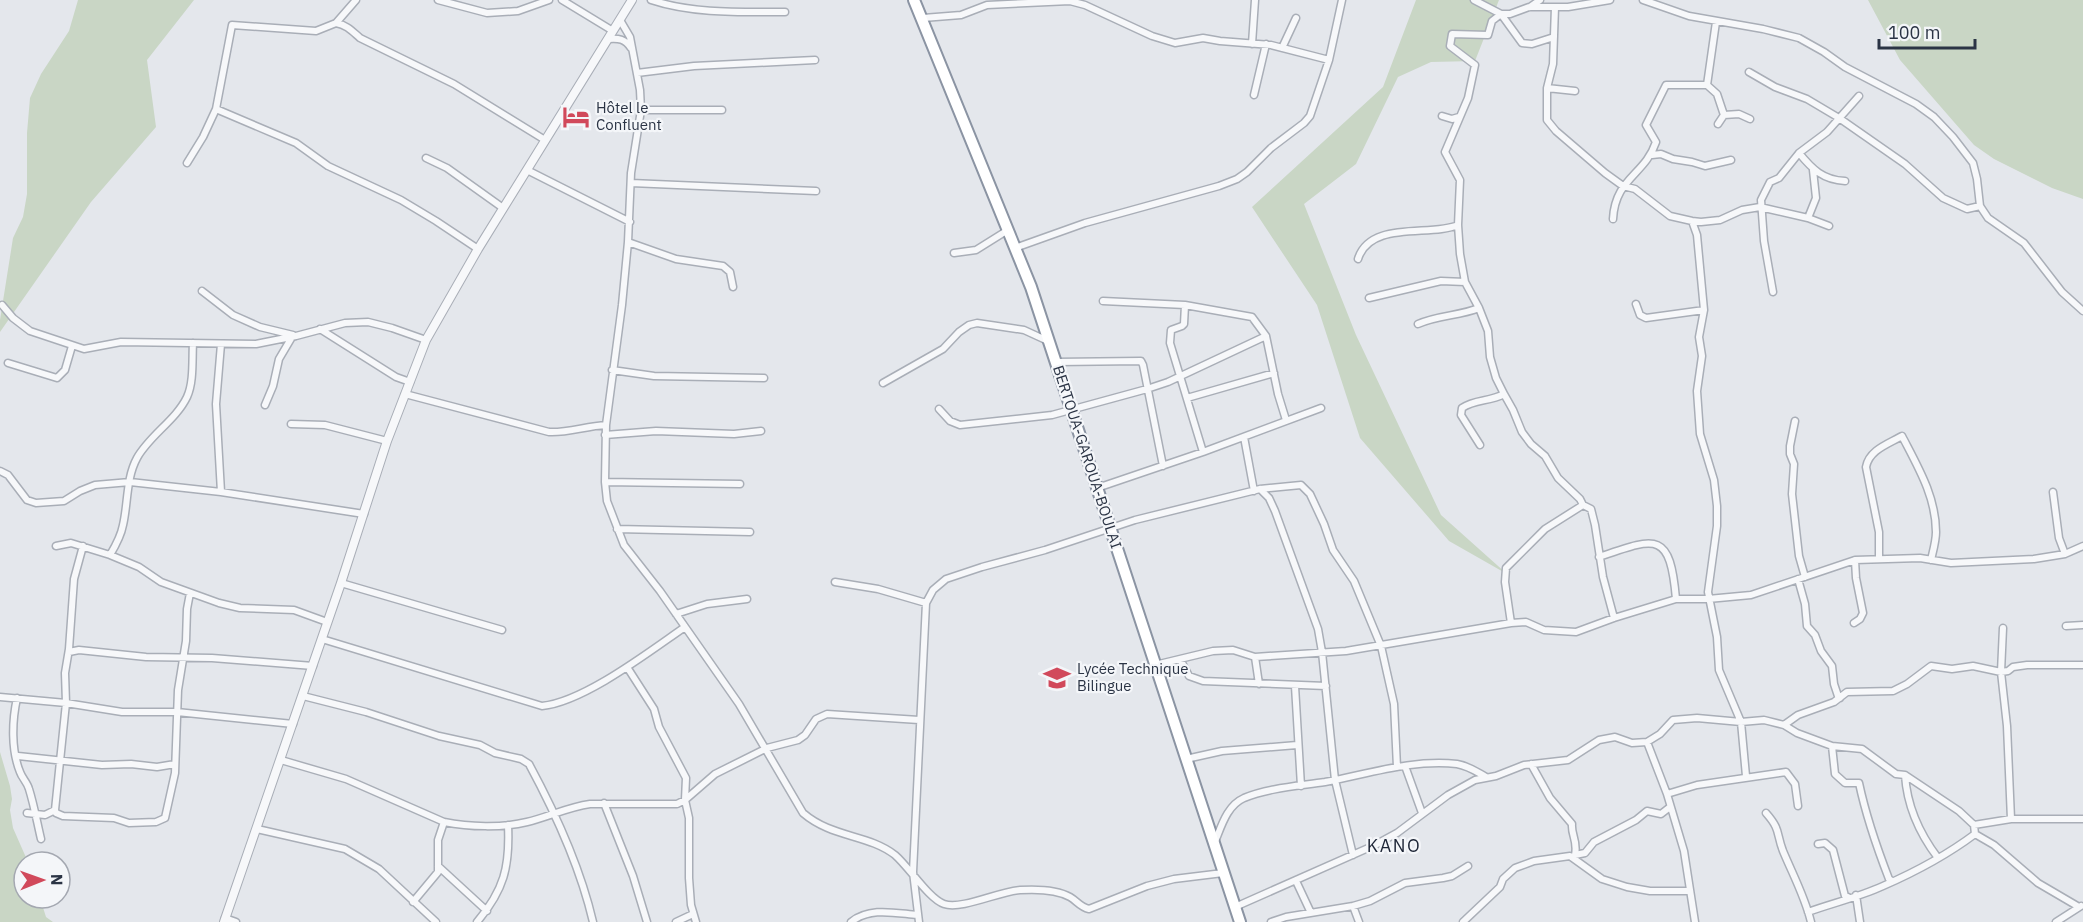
<svg xmlns="http://www.w3.org/2000/svg" width="2083" height="922" viewBox="0 0 2083 922" font-family="'IBM Plex Sans',sans-serif">
<rect width="100%" height="100%" fill="#e4e7ec"/>
<path fill="#c9d6c5" d="M78 0H194L147 60 156 127 91 202 0 332V320L13 238 23 217 27 194V133L30 98 41 74 69 31Z
M1416 0H1499L1475 61 1431 62 1398 77 1356 164 1304 204 1356 335 1441 515 1507 574 1449 541 1360 438 1317 305 1252 207 1383 87Z
M1868 0H2083V199L2052 188 1994 159 1974 145 1900 60Z
M0 752 10 786 12 799 10 810 13 828 28 862H24V898H40L46 917 53 922H0Z"/>
<g fill="none" stroke-linecap="round" stroke-linejoin="round">
<defs>
<path id="minor" d="M438 0 487 13 518 11 549 0
M562 0 613 31
M651 0C693 14 741 12 785 12
M1474 0 1501 14H1510L1529 7H1568L1610 0
M1643 0 1689 16 1763 29 1799 38 1824 52 1845 67 1916 104 1934 117 1953 137 1973 163 1977 179 1980 206 1988 218 2024 243 2062 292 2083 311
M1530 7 1540 0
M1555 7 1553 64 1547 88V120L1556 131 1605 173 1623 186 1635 189 1670 216 1692 221 1701 222 1720 220 1742 210 1760 207 1808 218 1829 226
M923 18 961 15 987 5 1070 1 1085 5 1152 36 1175 43 1203 38 1220 41 1271 45 1329 60
M620 20 630 37 640 90 641 110 631 173 628 242 622 305 606 425 605 482 607 501 624 545 660 591 739 704 803 813C832 838 868 834 895 855 909 867 929 899 944 904 962 910 1000 891 1020 890 1037 889 1056 889 1070 897 1077 901 1080 907 1089 909L1147 886 1174 879 1223 873
M1716 22 1707 85 1717 94 1724 115 1718 124
M336 23C347 25 352 31 360 38L454 84 545 140
M608 39C619 38 625 39 631 48
M1252 44 1255 0
M1282 48 1296 18
M1749 72 1775 87 1807 99 1839 118 1905 164 1943 198 1967 209 1980 206
M637 73 694 66 815 60
M1547 88 1575 91
M1254 95 1266 44
M216 109 296 143 328 166 401 200 436 221 478 249
M641 110H722
M1724 115 1739 114 1750 119
M1442 116 1452 119 1459 117
M1799 153C1812 169 1823 180 1845 181
M1652 155 1661 154 1673 159 1692 162 1705 166 1731 160
M426 158 447 168 503 208
M187 163 203 137 216 109 232 25 316 31 336 23 356 0
M527 170 630 222
M631 183 816 191
M1808 218 1816 198 1813 170
M1613 219C1615 178 1645 175 1656 142L1646 125 1666 85H1707
M1692 221 1697 235 1704 310 1699 337 1702 356 1697 391 1700 434 1714 480 1717 506V526L1708 592 1717 637 1719 670 1741 722 1746 776
M628 242 676 259 723 266 730 272 733 287
M1015 248 1085 223 1219 186 1237 179 1247 172 1271 148 1304 123 1310 116 1329 60 1342 0
M954 253 976 250 1008 230
M1358 259C1370 220 1431 237 1458 225
M202 291 233 315 260 327 293 335
M1773 292 1764 241 1761 200 1770 182 1779 178 1799 153 1827 132 1859 96
M1369 298 1441 281 1465 282
M1103 301 1185 305 1252 317 1266 336 1278 394 1286 420
M1636 304 1640 315 1646 318 1704 310
M2 305 13 318 30 331 84 349 121 342 256 344 296 336 345 323 368 322 392 328 426 340
M1185 305 1184 324 1182 326 1171 330 1170 343 1203 452
M1418 324C1438 315 1459 316 1479 308
M320 329 396 377 410 382
M221 344 216 404 221 492
M1056 362 1141 361 1143 365 1163 466
M8 363 57 378 65 370 72 346
M612 370 654 376 764 378
M883 383 943 349 959 332 969 325 977 323 1024 330 1048 341
M405 394 549 432C568 433 586 426 606 425
M1504 394 1496 378 1490 357 1488 331 1479 308 1465 282 1460 254 1458 225 1460 180 1445 152 1468 98 1475 65 1450 46 1452 34 1488 35 1492 21 1501 14 1522 43 1532 44 1554 37
M1187 398 1274 373
M265 405 273 386 279 359 292 337
M939 409 950 421 960 425 1052 415 1147 389 1168 382 1266 336
M1795 421 1790 446V454L1794 464 1792 494 1799 556 1805 577
M291 424 325 425 387 441
M605 435 656 431 734 434 761 431
M1244 437 1254 491
M1480 445 1461 415 1462 408C1475 399 1489 402 1504 394L1513 410 1522 432 1531 444 1545 456 1558 478 1580 499 1583 505
M0 471 8 475 27 500 36 503 64 501 80 491 95 485 130 482 221 492 364 514
M605 482 740 484
M1097 488 1203 452 1321 408
M1260 489 1269 498 1275 511 1318 629 1322 652 1335 780 1353 855
M2053 492 2059 538 2065 554
M617 529 750 532
M56 546 71 543 110 555 139 567 161 582 219 603 240 608 294 610 327 622
M110 555C116 545 121 536 123 525 128 504 126 478 137 458 149 436 176 420 187 397 194 382 192 359 193 343
M1599 557C1657 537 1670 531 1676 599
M1879 558V532L1866 467C1869 450 1888 444 1902 436 1918 467 1936 497 1936 532 1936 541 1933 551 1931 560
M1798 579 1805 604 1807 626 1815 635 1821 651 1832 666 1834 684 1838 696 1840 698
M835 582 878 589 926 603
M341 583 502 630
M676 614 707 604 747 599
M1511 623 1505 582 1506 568 1545 529 1583 505 1591 509 1595 525 1603 577 1614 618
M1854 623 1860 619 1863 613 1856 578 1855 560
M2066 626 2083 625
M2003 628 2001 672 2007 726 2011 819
M322 639 542 706C584 702 650 651 685 627
M69 652 79 650 146 657 212 658 313 666
M1255 657 1259 684
M1180 659 1189 676 1203 681 1326 686
M1155 665 1213 651 1233 650 1255 657 1346 651 1511 623 1526 622 1544 630 1576 632 1614 618 1676 599H1708L1751 595 1855 560 1920 558 1951 563 2034 559 2065 554 2083 546
M627 667 654 709 659 727 686 778 685 800 689 818V878L691 905 696 922
M1295 686 1301 786
M303 696 366 712 439 736 480 745 495 753 521 759 529 764C556 814 580 866 593 922
M0 697 66 703 122 712H177L293 724
M17 698C12 721 11 750 20 772 22 778 27 782 29 789 34 805 37 822 41 839
M1784 725 1798 715 1834 702 1847 692 1893 691 1907 684 1931 666 1952 669 1973 666 2001 672 2008 671 2013 667 2027 665H2083
M1647 742 1667 794 1684 851 1695 922
M1832 746 1835 774 1845 783H1859C1866 816 1877 848 1889 879L1892 881
M18 756 102 765 131 764 157 767 175 764
M1186 759 1222 751 1297 745
M281 760 346 779 444 822C469 827 502 828 527 822 548 817 568 807 590 804H677L685 800 715 774 767 748 798 740 805 735 816 719 827 714 919 720
M1531 764 1550 798 1572 824C1571 836 1578 840 1575 855L1585 853 1594 842 1636 820 1647 811 1661 814 1670 807
M1405 766 1422 813
M1905 775C1907 806 1919 833 1938 858
M1667 794 1697 785 1786 772 1795 784 1798 806
M604 803 633 876 647 922
M55 810 66 703 65 673 69 649 74 579 83 546
M27 813 45 815 55 810 56 813 63 816 114 818 129 823 156 822 165 818 175 773 178 690 186 641 187 609 190 593
M1766 813C1781 830 1776 833 1783 851 1793 875 1805 897 1811 922
M1974 825 2011 819H2083
M257 829 345 849 379 869 436 922
M1214 844C1221 828 1226 806 1244 798 1268 788 1299 786 1325 782 1368 774 1413 759 1457 764 1469 766 1477 772 1486 777
M1818 844 1825 843 1833 850 1845 896 1848 897
M438 866 487 911
M1296 881 1311 913
M1856 895 1860 922
M413 902 438 872V840L444 822
M1353 906 1359 922
M1235 907 1375 845 1397 833 1448 795 1475 780 1496 776 1524 765 1568 760 1599 740 1615 737 1632 743 1647 742 1660 734 1673 720 1697 718 1741 722 1764 720 1784 725 1797 733 1832 746 1862 749 1896 774 1905 775 1959 811 1974 825 1975 834 1994 845 2038 883 2079 907
M1808 912C1833 903 1859 897 1883 886 1915 872 1947 855 1975 834
M225 918 236 922
M477 922C504 890 510 867 508 825
M676 922 693 914
M851 922C870 907 894 913 917 915
M919 922 913 872 926 603 933 590 946 579 982 567 1045 550 1135 520 1260 489 1301 485 1310 494 1324 524 1333 550 1354 581 1381 646 1394 704 1397 767
M1271 922 1286 917 1353 906 1370 901 1405 883 1443 878 1452 876 1468 866
M1463 922 1500 887 1503 879 1515 868 1534 861 1570 856 1602 879 1627 887 1650 891H1689
M2056 922 2081 906"/>
<path id="tertiary" d="M224 922 341 583 387 441 426 340 478 249 632 0"/>
<path id="trunk" d="M914 0 1031 287 1240 922"/>
</defs>
<use href="#minor" stroke="#a9aeb7" stroke-width="9"/>
<use href="#tertiary" stroke="#a9aeb7" stroke-width="10"/>
<use href="#trunk" stroke="#8b94a3" stroke-width="14"/>
<use href="#minor" stroke="#f7f8fa" stroke-width="6"/>
<use href="#tertiary" stroke="#f7f8fa" stroke-width="8"/>
<use href="#trunk" stroke="#fff" stroke-width="10"/>
</g>
<defs>
<symbol id="hotel-bare" viewBox="-9 -9 18 18"><path d="M-6-4.5h1.5V1H6V5H4.5V3h-9V5H-6ZM-4 0a1.8 1.8 0 1 1 3.6 0ZM.5 0V-2.5h3Q6-2.5 6 0Z" fill="#d1495b" stroke="#f4f6f9" stroke-width="2.5" paint-order="stroke"/></symbol>
<symbol id="school-bare" viewBox="-9 -9 18 18"><path d="M0-5L7-2L0 1L-7-2ZM-4 1L0 2.5L4 1V4Q0 6-4 4Z" fill="#d1495b" stroke="#f4f6f9" stroke-width="2.5" paint-order="stroke"/></symbol>
</defs>
<g fill-rule="evenodd">
<use href="#hotel-bare" x="557" y="98" width="38" height="38"/>
<use href="#school-bare" x="1038" y="659" width="38" height="38"/>
</g>
<g text-anchor="middle" stroke-width="4.5" stroke-linejoin="round" paint-order="stroke">
<g font-size="15" fill="#2b3445" stroke="#f4f6f9" text-anchor="start">
<text x="596" y="113">Hôtel le<tspan x="596" dy="17">Confluent</tspan></text>
<text x="1077" y="674">Lycée Technique<tspan x="1077" dy="17">Bilingue</tspan></text>
</g>
<g font-size="15" fill="#2b3445" stroke="#f4f6f9">
<text transform="translate(1087 457) rotate(72)" y="5">BERTOUA-GAROUA-BOULAI</text>
</g>
<g font-size="18" letter-spacing="1.5" fill="#1d2536" stroke="#f4f6f9">
<text x="1394" y="852">KANO</text>
</g>
</g>
<g transform="translate(42 880) rotate(89)"><circle r="28" fill="#f4f6f9" stroke="#a4a8b1" stroke-width="1.5"/>
<path d="M0-4.5L10 22L0 15L-10 22Z" fill="#d1495b"/>
<text y="-9" font-size="16" font-weight="bold" text-anchor="middle" fill="#2b3445">N</text>
</g>
<path d="M1879 39v9h96v-9" fill="none" stroke="#2b3445" stroke-width="3"/>
<text x="1888" y="39" font-size="18" fill="#2b3445" stroke="#f4f6f9" stroke-width="4.5" paint-order="stroke">100 m</text>
</svg>
